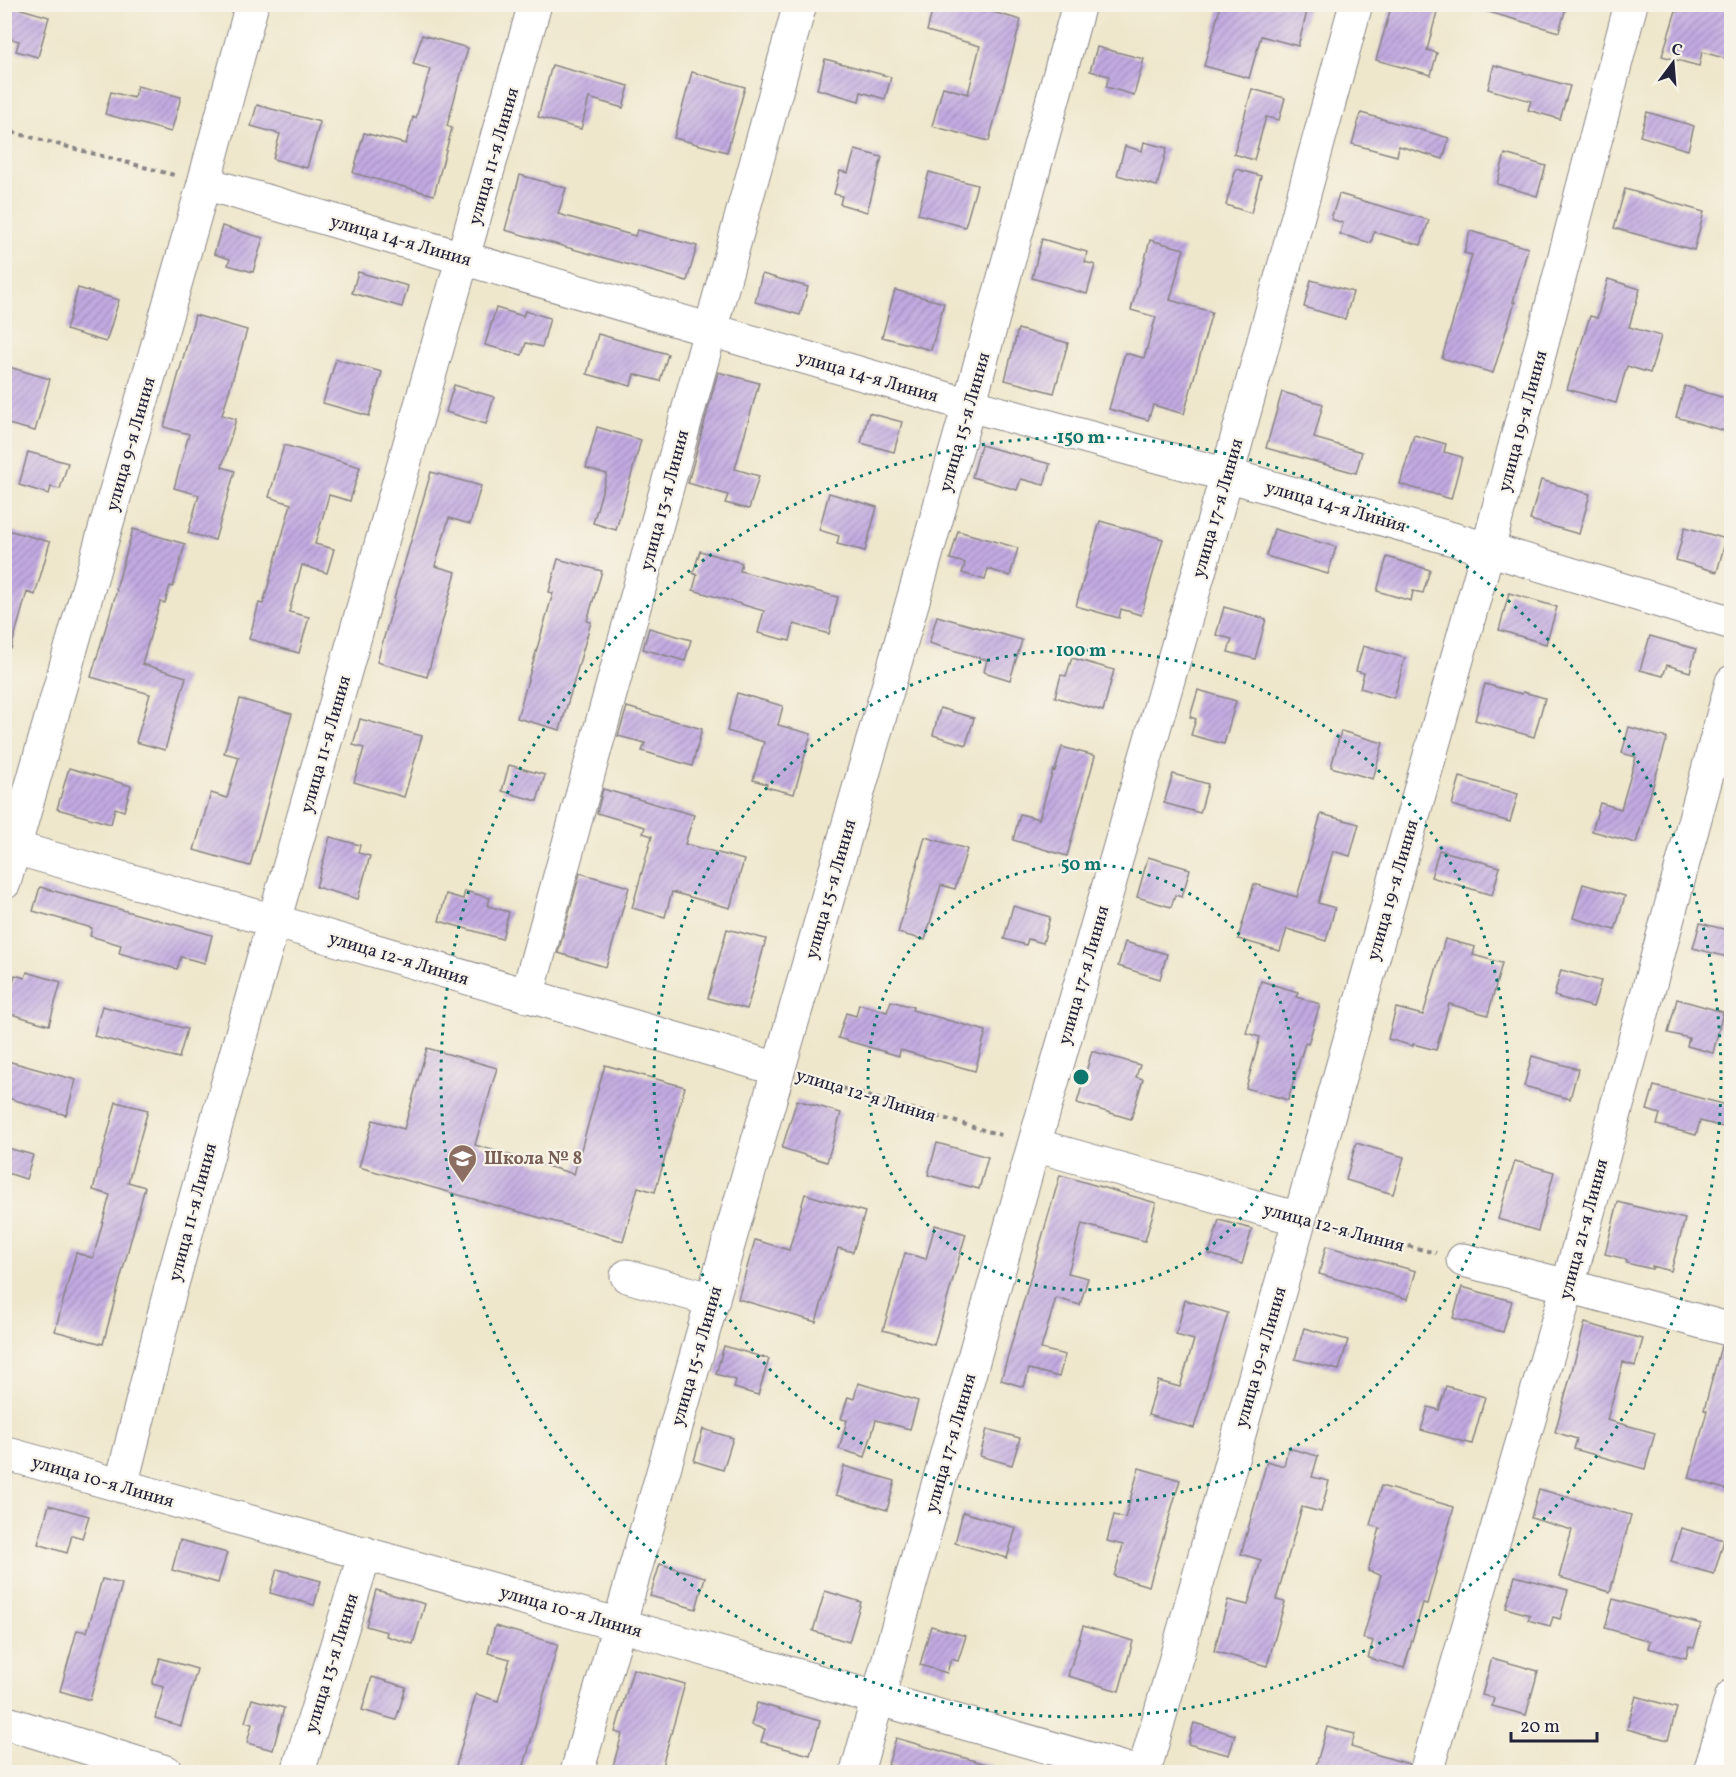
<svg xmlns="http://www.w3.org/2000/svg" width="1736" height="1777" viewBox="0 0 1736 1777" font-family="Vollkorn,serif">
<defs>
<pattern id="building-hatch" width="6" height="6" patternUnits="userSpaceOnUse" patternTransform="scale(1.5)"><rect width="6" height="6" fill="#c3abe2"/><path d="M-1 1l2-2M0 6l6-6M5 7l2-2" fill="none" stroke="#9e8bb8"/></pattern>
</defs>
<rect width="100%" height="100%" fill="#f7f3e8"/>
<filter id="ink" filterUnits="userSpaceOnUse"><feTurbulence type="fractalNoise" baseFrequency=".0167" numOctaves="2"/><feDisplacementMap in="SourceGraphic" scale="12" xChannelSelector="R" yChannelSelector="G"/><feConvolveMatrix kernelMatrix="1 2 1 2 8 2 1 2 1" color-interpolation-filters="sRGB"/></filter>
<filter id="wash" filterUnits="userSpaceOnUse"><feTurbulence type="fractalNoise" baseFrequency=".008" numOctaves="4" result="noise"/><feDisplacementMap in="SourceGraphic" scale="24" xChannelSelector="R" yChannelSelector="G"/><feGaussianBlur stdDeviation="1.35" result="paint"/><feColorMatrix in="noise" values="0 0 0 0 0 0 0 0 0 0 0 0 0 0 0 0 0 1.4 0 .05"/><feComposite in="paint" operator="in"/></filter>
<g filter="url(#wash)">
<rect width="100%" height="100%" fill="#efe7cc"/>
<g id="blocks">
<path fill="url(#building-hatch)" d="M4 4 49 17 38 57 16 51 19 41 4 37Z
M934 4H964L1021 20 989 141 932 126 943 87 968 94 980 46 927 31Z
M1221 4H1309L1298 46 1261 36 1249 78 1204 66Z
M1392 4H1439L1427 50 1437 53 1431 75 1376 60Z
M1486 4H1567L1559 32 1485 11Z
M1678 4H1731V60L1702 52 1699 66 1662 56Z
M422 35 468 48 447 126 452 128 434 195 353 173 364 133 406 144 413 117 416 118 430 69 413 64Z
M1097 47 1144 59 1134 95 1106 87 1109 76 1090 71Z
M825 59 891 77 885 99 861 92 859 101 817 89Z
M552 65 629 86 623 108 589 98 581 129 538 117Z
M1494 65 1570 86 1560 119 1528 110 1531 101 1488 89Z
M692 72 745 87 727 152 674 138Z
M137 86 181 97 171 132 105 114 111 92 134 98Z
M1252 89 1285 98 1279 120 1266 117 1254 160 1234 154Z
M257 105 320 122 307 168 273 159 280 134 251 126Z
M1647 112 1694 126 1688 150 1640 136Z
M1361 113 1449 138 1443 159 1399 146 1397 156 1352 144Z
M1144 142 1167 148 1157 186 1117 175 1125 146 1142 151Z
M855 150 882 157 867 212 840 204 842 196 834 194 840 171 848 173Z
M1505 154 1546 166 1537 196 1497 184Z
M1236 169 1261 176 1251 213 1226 205Z
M929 172 977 185 965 227 918 214Z
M520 175 566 188 558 214 635 236 637 230 697 246 687 281 505 230Z
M1625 189 1704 212 1694 250 1614 228Z
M1339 194 1429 220 1421 245 1374 232 1371 243 1340 234 1343 223 1331 219Z
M222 226 263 238 253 272 228 265 230 259 214 254Z
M1470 231 1528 248 1513 302H1515L1493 373 1442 358 1472 255 1464 253Z
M1042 239 1087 252 1085 262 1095 265 1087 294 1032 278Z
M1150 240 1184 249 1170 300 1212 312 1184 414 1153 405 1148 420 1109 409 1125 353 1144 358 1156 317 1131 310Z
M358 272 408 286 402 307 352 293Z
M762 274 808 287 800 315 755 302Z
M1608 279 1640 289 1629 327 1661 336 1650 373 1627 366 1616 403 1567 389 1590 316 1597 318Z
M1311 280 1353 292 1345 319 1304 307Z
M78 288 119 300 106 342 66 330Z
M895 290 944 303 931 350 882 337Z
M496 308 523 316 525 311 550 318 542 347 526 343 522 355 485 345Z
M195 315 247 330 222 415 236 419 222 467 235 471 215 540 188 533 199 495 174 488 189 434 164 427Z
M1018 329 1068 343 1054 393 1005 380Z
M598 334 668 354 660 381 634 374 631 386 587 374Z
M336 359 382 372 369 416 323 403Z
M9 367 50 379 35 431 4 423V383Z
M718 372 759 383 735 469 759 476 749 509 725 503 728 495 688 483Z
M454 385 494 397 486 424 446 412Z
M1685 386 1731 400V433L1676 417Z
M1282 392 1323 404 1314 438 1362 452 1356 473 1266 448Z
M869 413 902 422 894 452 861 443Z
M597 427 641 440 616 530 593 523 607 474 586 468Z
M1414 435 1446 444 1444 452 1462 457 1451 499 1400 484Z
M284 445 360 467 350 501 329 495 315 544 334 549 327 573 302 565 289 612 309 617 299 653 249 639 259 603 263 604 291 504 269 497Z
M981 445 1050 464 1044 485 1021 479 1017 490 972 477Z
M28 452 68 463 60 489 51 487 49 494 19 485Z
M431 472 481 486 470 524 449 518 435 566 456 572 427 677 377 662 395 599H394Z
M1541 480 1590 494 1579 534 1530 520Z
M829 493 877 507 865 551 837 544 839 536 819 530Z
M1100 521 1163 539 1141 615 1121 609 1119 618 1076 606Z
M1685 527 1726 539 1717 572 1676 560Z
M4 529 50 542 35 595 27 592 11 649 4 648Z
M133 529 185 544 173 587 170 586 165 603 160 602 142 664 186 677 165 750 136 742 150 694 91 677 117 590 116 589Z
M1274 529 1336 547 1328 574 1266 556Z
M958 531 1018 548 1010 576 988 569 985 580 962 573 965 563 950 559Z
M700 551 742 563 740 571 838 597 829 634 794 624 790 641 758 633 764 611 693 590 697 575 693 573Z
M1387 557 1430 570 1423 593 1413 591 1411 601 1377 591Z
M558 559 602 571 587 621 591 622 560 730 517 718 553 593 549 592Z
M1509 593 1557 607 1546 644 1499 630Z
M1224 607 1266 619 1255 659 1228 652 1232 639 1216 635Z
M937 616 1022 640 1010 680 984 672 987 660 929 643Z
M649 628 691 640 685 661 643 649Z
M1650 636 1696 649 1690 672 1667 665 1663 676 1640 670Z
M1363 646 1405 658 1394 698 1360 688 1364 673 1356 671Z
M1072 658 1114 670 1103 711 1055 697 1061 675 1066 676Z
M1485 684 1522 694 1523 692 1545 698 1534 737 1475 720Z
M1198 690 1236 701 1224 744 1191 735 1196 719 1190 717Z
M737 693 783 706 778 725 811 734 794 794 766 787 767 784 753 780 764 742 727 731Z
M240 699 292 714 250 866 194 850 211 793 227 798 239 757 224 753Z
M627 707 702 729 692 766 642 751 645 743 618 736Z
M940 708 974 718 966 745 933 735Z
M360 719 422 736 404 797 354 782 364 748 353 745Z
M1629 727 1667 738 1636 843 1592 831 1600 803 1621 809 1636 757 1622 753Z
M1341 731 1383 743 1373 779 1331 767Z
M1062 747 1095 756 1067 856 1013 840 1020 814 1039 819 1053 770 1055 771Z
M509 765 545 775 537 801 502 791Z
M69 768 131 786 124 811 115 808 111 824 57 809Z
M1173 774 1208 784 1200 813 1164 803Z
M1460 777 1518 794 1510 822 1452 805Z
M603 789 694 815 685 844 744 860 730 908 672 892 665 917 632 908 652 836 643 833 645 827 597 813Z
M1321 814 1359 824 1350 856 1333 851 1318 903 1335 908 1326 941 1287 929 1280 951 1238 939 1254 884 1297 897Z
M330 837 360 845 358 853 370 856 358 899 316 887Z
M925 837 967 849 955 889 941 885 925 940 898 933Z
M1439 850 1500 867 1492 895 1431 877Z
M1148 857 1190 869 1182 897 1175 895 1171 907 1137 897Z
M580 873 629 887 606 967 558 953Z
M1583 884 1625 896 1615 930 1573 918Z
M40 887 212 935 205 963 181 957 177 969 119 953 121 945 90 936 92 928 33 911Z
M465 891 490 898 488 906 509 912 502 939 439 921 446 894 463 899Z
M1013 906 1050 917 1043 943 1028 939 1026 945 1004 939Z
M1700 923 1731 931V958L1693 948Z
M727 929 766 939 747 1009 708 998Z
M1445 939 1475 947 1473 955 1502 963 1488 1015 1449 1004 1436 1050 1413 1044V1046L1388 1039 1396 1008 1423 1015Z
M1125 942 1167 954 1160 979 1118 966Z
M1561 970 1601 981 1593 1007 1554 996Z
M27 972 61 982 49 1025 4 1012 15 975 25 978Z
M1261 981 1298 992 1296 997 1320 1004 1308 1044 1305 1043 1288 1100 1246 1088 1260 1037 1246 1033Z
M1677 999 1723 1012 1713 1053 1687 1046 1689 1038 1668 1033Z
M891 1001 913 1007 912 1010 986 1031 975 1071 900 1050 899 1056 838 1038 846 1013 856 1016 859 1004 887 1012Z
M102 1006 187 1029 179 1058 94 1036Z
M427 1048 497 1068 475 1145 574 1174 605 1065 685 1087 655 1192 638 1187 623 1241 359 1167 373 1120 404 1129Z
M1092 1051 1140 1065 1136 1077 1143 1079 1131 1119 1077 1103Z
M1532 1056 1578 1069 1570 1099 1524 1086Z
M4 1060 76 1080 66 1115 4 1097Z
M1654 1086 1731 1106V1129L1700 1121 1696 1135 1657 1125 1660 1114 1647 1110Z
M797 1100 841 1113 827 1162 782 1148Z
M116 1102 148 1110 128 1182 145 1187 103 1344 55 1331 76 1253 93 1258 110 1195 93 1190Z
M937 1143 988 1157 979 1189 928 1175Z
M1356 1143 1404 1157 1393 1194 1346 1180Z
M4 1147 33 1155 26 1179 4 1172Z
M1515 1161 1554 1172 1538 1231 1498 1219Z
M1060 1175 1156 1203 1145 1241 1082 1224 1068 1273 1088 1278 1080 1305 1056 1298 1041 1349 1065 1355 1059 1377 1029 1369 1024 1387 1001 1380Z
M805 1194 865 1212 853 1252 838 1248 816 1322 738 1299 755 1240 789 1250Z
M1618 1202 1685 1219 1671 1271 1652 1266V1269L1626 1263V1259L1605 1254Z
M1219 1220 1252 1229 1242 1264 1209 1254Z
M935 1225 966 1234 934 1345 883 1330 905 1253 926 1259Z
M1326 1246 1416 1271 1408 1299 1319 1274Z
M1462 1287 1512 1301 1503 1332 1453 1318Z
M1185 1300 1228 1313 1194 1428 1148 1415 1158 1381 1180 1387 1194 1340 1176 1335Z
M1585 1323 1643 1339 1635 1366 1623 1362 1607 1420 1655 1433 1645 1469 1574 1449 1577 1439 1555 1432Z
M1304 1328 1348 1340 1339 1370 1295 1359Z
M724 1346 769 1359 758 1395 734 1388 736 1380 716 1374Z
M1721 1346 1731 1348V1491L1689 1478 1707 1411 1704 1410Z
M858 1383 918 1401 910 1429 876 1420 865 1457 839 1449 847 1420 841 1419 848 1397 854 1399Z
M1446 1386 1485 1397 1472 1444 1421 1430 1428 1407 1439 1410Z
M703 1429 733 1438 723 1470 694 1461Z
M987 1429 1020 1438 1012 1465 980 1456Z
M1288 1448 1318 1456 1312 1477 1329 1481 1321 1512 1302 1507 1276 1600 1285 1602 1267 1666 1214 1651 1228 1600 1248 1605 1261 1560 1241 1554 1267 1461 1284 1466Z
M844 1466 895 1481 887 1510 836 1495Z
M1139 1468 1180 1480 1149 1586 1114 1576 1123 1545 1107 1541 1114 1515 1125 1518Z
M1381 1486 1454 1507 1427 1604 1423 1603 1404 1668 1368 1658 1373 1641 1363 1638 1381 1575 1368 1571 1380 1528 1370 1525Z
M1539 1489 1631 1515 1610 1592 1559 1577 1572 1530 1531 1518Z
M49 1505 89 1516 82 1538 72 1535 67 1553 38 1544Z
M963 1512 1016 1528 1007 1558 955 1543Z
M1681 1528 1724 1540 1714 1574 1671 1562Z
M180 1540 227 1553 218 1583 172 1570Z
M660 1564 705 1577 696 1609 650 1596Z
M277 1569 321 1581 314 1605 270 1593Z
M1515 1576 1568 1590 1560 1619 1553 1617 1550 1626 1528 1620 1530 1615 1506 1608Z
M102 1579 122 1584 90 1700 60 1691 77 1630 87 1632Z
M376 1590 425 1604 413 1644 386 1636 387 1632 366 1626Z
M825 1591 861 1602 849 1642 813 1631Z
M1613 1599 1701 1624 1694 1648 1689 1646 1686 1658 1648 1648 1650 1641 1605 1628Z
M495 1626 558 1644 522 1773H454L476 1694 498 1701 510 1659 488 1653Z
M931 1626 966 1636 958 1661 951 1659 947 1673 920 1665Z
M1083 1626 1133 1641 1119 1691 1068 1676Z
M160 1658 197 1669 181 1726 155 1718 164 1687 152 1684Z
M1492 1658 1538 1671 1526 1715 1492 1706 1494 1698 1482 1695Z
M633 1669 685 1684 660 1773H611L622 1734 615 1732Z
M372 1677 406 1687 396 1720 362 1710Z
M1636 1696 1677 1708 1668 1740 1627 1729Z
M252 1699 284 1708 273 1750 247 1743 252 1724 245 1722Z
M757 1703 820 1721 810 1755 761 1742 765 1729 751 1725Z
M1194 1723 1235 1735 1229 1755 1188 1744Z
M1327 1727 1355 1734 1351 1747 1409 1764 1408 1773H1314Z
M896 1738 993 1766 992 1773H916L888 1765Z"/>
</g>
</g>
<g filter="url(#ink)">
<use href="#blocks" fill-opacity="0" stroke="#888484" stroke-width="1.5"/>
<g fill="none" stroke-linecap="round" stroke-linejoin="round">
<defs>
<path id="minor" d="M204 183 969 405 1227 475 1488 549 1732 623
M4 845 274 921 778 1069
M4 883 204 183 252 4
M527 996 800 4
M1034 1145 1299 1219
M1463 1260 1568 1286 1732 1330
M627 1276 713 1300
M4 1453 620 1625 1136 1772
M121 1486 169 1295 217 1121 535 4
M4 1722 166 1772
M298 1772 365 1553
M577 1772 969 405 1079 4
M857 1772 1034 1145 1227 475 1356 4
M1144 1772 1488 549 1631 4
M1426 1772 1568 1286 1732 682
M1710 1772 1732 1696"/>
</defs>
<use href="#minor" stroke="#888484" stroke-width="35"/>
<path stroke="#888484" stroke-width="4" stroke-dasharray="4.5 4.5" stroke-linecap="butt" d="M4 130 174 175
M807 1078 1004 1136
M1330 1227 1436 1253"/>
<use href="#minor" stroke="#fff" stroke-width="33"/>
</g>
</g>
<g fill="none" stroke="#0f766e" stroke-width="3" stroke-dasharray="3 6">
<circle cx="1081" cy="1077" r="213"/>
<circle cx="1081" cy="1077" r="427"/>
<circle cx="1081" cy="1077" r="640"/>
</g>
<defs>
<symbol id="school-pin" viewBox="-11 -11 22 30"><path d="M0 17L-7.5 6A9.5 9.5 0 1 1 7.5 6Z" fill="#8d6e63" stroke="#f7f3e8"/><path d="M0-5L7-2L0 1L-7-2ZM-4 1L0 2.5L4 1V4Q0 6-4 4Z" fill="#fff"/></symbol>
</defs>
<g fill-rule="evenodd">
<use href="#school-pin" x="446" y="1142" width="33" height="45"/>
</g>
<g text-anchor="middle" stroke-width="4.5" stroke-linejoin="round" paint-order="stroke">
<g font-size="18" fill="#22223b" stroke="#f7f3e8">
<text transform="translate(493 156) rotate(-74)" y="6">улица 11-я Линия</text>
<text transform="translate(401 240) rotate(16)" y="6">улица 14-я Линия</text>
<text transform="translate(868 376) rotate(16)" y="6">улица 14-я Линия</text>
<text transform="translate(1522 421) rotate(-75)" y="6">улица 19-я Линия</text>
<text transform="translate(964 422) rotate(-74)" y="6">улица 15-я Линия</text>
<text transform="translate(130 444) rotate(-74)" y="6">улица 9-я Линия</text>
<text transform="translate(664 500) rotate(-75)" y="6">улица 13-я Линия</text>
<text transform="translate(1336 506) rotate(16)" y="6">улица 14-я Линия</text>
<text transform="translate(1217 508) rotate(-74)" y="6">улица 17-я Линия</text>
<text transform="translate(325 744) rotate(-74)" y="6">улица 11-я Линия</text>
<text transform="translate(830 889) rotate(-74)" y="6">улица 15-я Линия</text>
<text transform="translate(1392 890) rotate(-74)" y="6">улица 19-я Линия</text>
<text transform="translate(399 958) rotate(17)" y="6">улица 12-я Линия</text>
<text transform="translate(1083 975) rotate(-74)" y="6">улица 17-я Линия</text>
<text transform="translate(866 1095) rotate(17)" y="6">улица 12-я Линия</text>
<text transform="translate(192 1212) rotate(-75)" y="6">улица 11-я Линия</text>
<text transform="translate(1334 1227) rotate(15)" y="6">улица 12-я Линия</text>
<text transform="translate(1583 1229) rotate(-75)" y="6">улица 21-я Линия</text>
<text transform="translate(696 1356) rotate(-74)" y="6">улица 15-я Линия</text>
<text transform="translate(1260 1357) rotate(-74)" y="6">улица 19-я Линия</text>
<text transform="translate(950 1443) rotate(-74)" y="6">улица 17-я Линия</text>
<text transform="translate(103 1481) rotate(16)" y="6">улица 10-я Линия</text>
<text transform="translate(571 1611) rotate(16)" y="6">улица 10-я Линия</text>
<text transform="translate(331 1663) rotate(-73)" y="6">улица 13-я Линия</text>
</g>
<g font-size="18" font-weight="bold" fill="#785e54" stroke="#f7f3e8" text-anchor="start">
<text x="484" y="1164">Школа № 8</text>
</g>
</g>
<circle cx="1081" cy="1077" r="9" fill="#0f766e" stroke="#f7f3e8" stroke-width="3"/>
<g font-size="18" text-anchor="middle" font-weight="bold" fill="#0f766e" stroke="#f7f3e8" stroke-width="4.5" stroke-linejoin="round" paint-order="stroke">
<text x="1081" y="443">150 m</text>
<text x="1081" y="656">100 m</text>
<text x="1081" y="870">50 m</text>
</g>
<rect width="1736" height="1777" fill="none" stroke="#f7f3e8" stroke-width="24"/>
<g transform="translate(1673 63) rotate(16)" stroke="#f7f3e8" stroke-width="4.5" paint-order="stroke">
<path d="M0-4.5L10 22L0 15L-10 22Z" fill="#22223b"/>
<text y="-9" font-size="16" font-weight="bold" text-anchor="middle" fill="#22223b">С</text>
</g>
<path d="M1511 1732v9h86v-9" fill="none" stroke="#22223b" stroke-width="3"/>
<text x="1520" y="1732" font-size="18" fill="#22223b" stroke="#f7f3e8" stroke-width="4.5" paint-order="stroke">20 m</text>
</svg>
